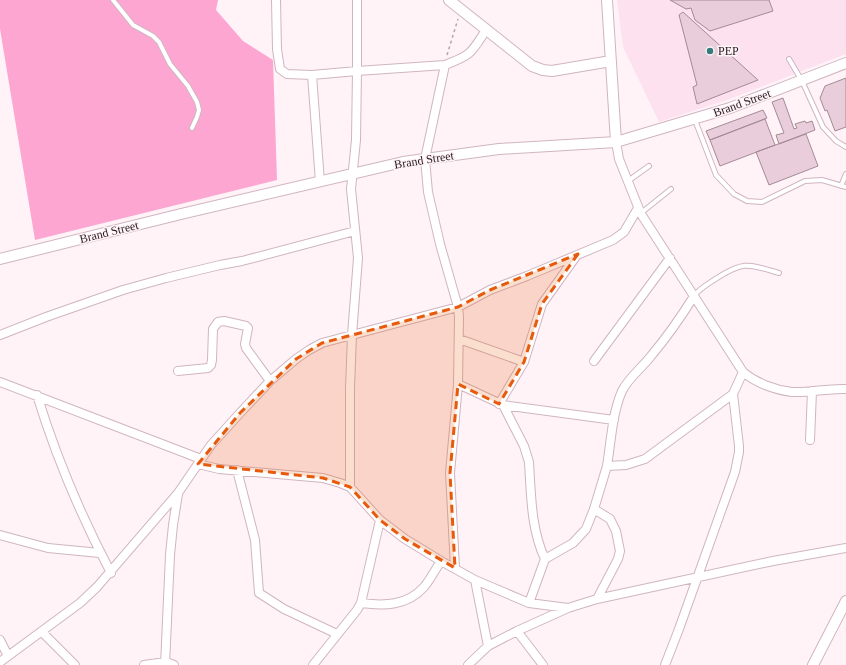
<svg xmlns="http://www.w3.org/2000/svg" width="846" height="665" viewBox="0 0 846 665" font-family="'Times New Roman',serif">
<rect width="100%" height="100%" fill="#fff3f8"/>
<path fill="#fee1ee" d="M617 0H846V54L727 100 659 122 623 47Z"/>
<path fill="#fda6d2" d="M0 0H218L216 10 243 41 273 60 277 180 35 240 0 29Z"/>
<path fill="#e9cdda" stroke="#a48a96" d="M670 0H769L773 11 710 31 695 20 691 8 686 9Z
M683 12 758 80 697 104 693 87 697 85 679 15Z
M846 78V127L835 131 827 110 825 111 820 98 825 86Z
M783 98 794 129 797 128 795 124 805 121 806 123 812 121 815 130 779 144 776 135 784 133 772 102Z
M763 110 767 118 710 140 706 131Z
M765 119 775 145 720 166 710 140Z
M806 134 818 166 769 185 756 152Z"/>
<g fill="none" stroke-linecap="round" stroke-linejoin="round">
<defs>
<path id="service" d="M113 0 133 25 153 36 159 42 170 64 188 86 197 102 199 110 197 117 192 128
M789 59 802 81 823 127 836 141 846 147
M695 120 716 175 734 194 747 201 762 202 805 181 822 180 846 187
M628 181 649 166
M841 186 846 174
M641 213 671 189
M694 296C700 288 708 284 717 278 744 261 748 264 779 273"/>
<path id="minor" d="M276 0 277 49 280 69 287 74 312 75 320 182
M357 0V71L445 65
M312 75 357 71 356 140 351 189 358 258 352 335 350 388V487
M616 142 619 159 641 214 743 372C756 383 775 390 792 392 809 393 828 388 846 389
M0 335 46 317 123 290 166 278 220 265 242 261 355 231
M459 339 524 362
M594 361 670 258
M178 371 208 368 211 365 212 360 213 329 218 322 224 321 246 326 248 328 245 344 246 348 270 381
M0 382 201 459
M458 384 503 405 614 420
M37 395C56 457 81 516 111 573
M499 404 524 362 542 304 577 255
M503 405 524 446 529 462C531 494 531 530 545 559
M810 440 812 391
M198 464 219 469 323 478 340 483 350 487 380 520 405 539 441 561 475 580 529 603 568 608
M607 466C611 442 612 414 622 391 629 377 642 368 651 356 667 337 681 317 694 296
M237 470 255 540 259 593 284 609 337 634
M594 509 610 519 616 531 620 551 618 559 597 599
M0 535 48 548 100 553
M455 568 450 473 458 384 459 317 458 307 440 244 428 192 425 159 445 65C472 55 471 53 486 30
M475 580 488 646
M361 603C384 606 407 606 424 587 430 580 435 570 441 561
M529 603 545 559 573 543 586 529 594 509 607 466 626 465 645 459 733 394
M517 631 543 665
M42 632 75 665
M0 640 8 656
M0 662 80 603 97 587 178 493 211 445 240 413 270 381 296 359 309 350 322 343 352 335 458 307 490 290 527 276 613 240 624 232 638 208
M144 665 166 662 174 665
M165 665 170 555 173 525 178 494
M313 665 357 610 361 603 380 520
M468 665 488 646 517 631 568 608 597 599 773 561 846 548
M665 665 679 629 735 472 739 452V446L733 394 743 372"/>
<path id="tertiary" d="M449 0 532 66 543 70 552 71 611 61
M607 0 616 142
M0 259 181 214 403 162 499 149 616 142 730 108 846 63
M813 665 846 601"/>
</defs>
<use href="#service" stroke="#d0b5c1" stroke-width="6"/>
<use href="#minor" stroke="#d0b5c1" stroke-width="10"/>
<use href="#tertiary" stroke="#d0b5c1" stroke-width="12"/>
<path stroke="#b1a6ab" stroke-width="1.5" stroke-dasharray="3 3" stroke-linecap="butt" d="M447 55 458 19"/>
<use href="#service" stroke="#fff" stroke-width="4"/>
<use href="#minor" stroke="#fff" stroke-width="8"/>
<use href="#tertiary" stroke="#fff" stroke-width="10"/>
</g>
<path fill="#e8590c" fill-opacity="0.2" stroke="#e8590c" stroke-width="3" stroke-dasharray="8 5" stroke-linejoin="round" d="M578 254 542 304 524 362 499 404 458 384 450 473 455 568 405 539 380 520 350 487 323 478 198 464 240 413 296 359 322 343 458 307 490 290Z"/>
<circle fill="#357d7a" stroke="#fff3f8" stroke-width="1.5" cx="710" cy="51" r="4"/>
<g text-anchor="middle" stroke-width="3" stroke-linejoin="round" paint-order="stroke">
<g font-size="12" fill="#251b1f" stroke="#fff3f8" text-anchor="start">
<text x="718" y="55">PEP</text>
</g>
<g font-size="12" fill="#251b1f" stroke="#fff3f8">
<text transform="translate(742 103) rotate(-20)" y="4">Brand Street</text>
<text transform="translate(424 160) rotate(-9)" y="4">Brand Street</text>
<text transform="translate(109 232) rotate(-14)" y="4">Brand Street</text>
</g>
</g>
</svg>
